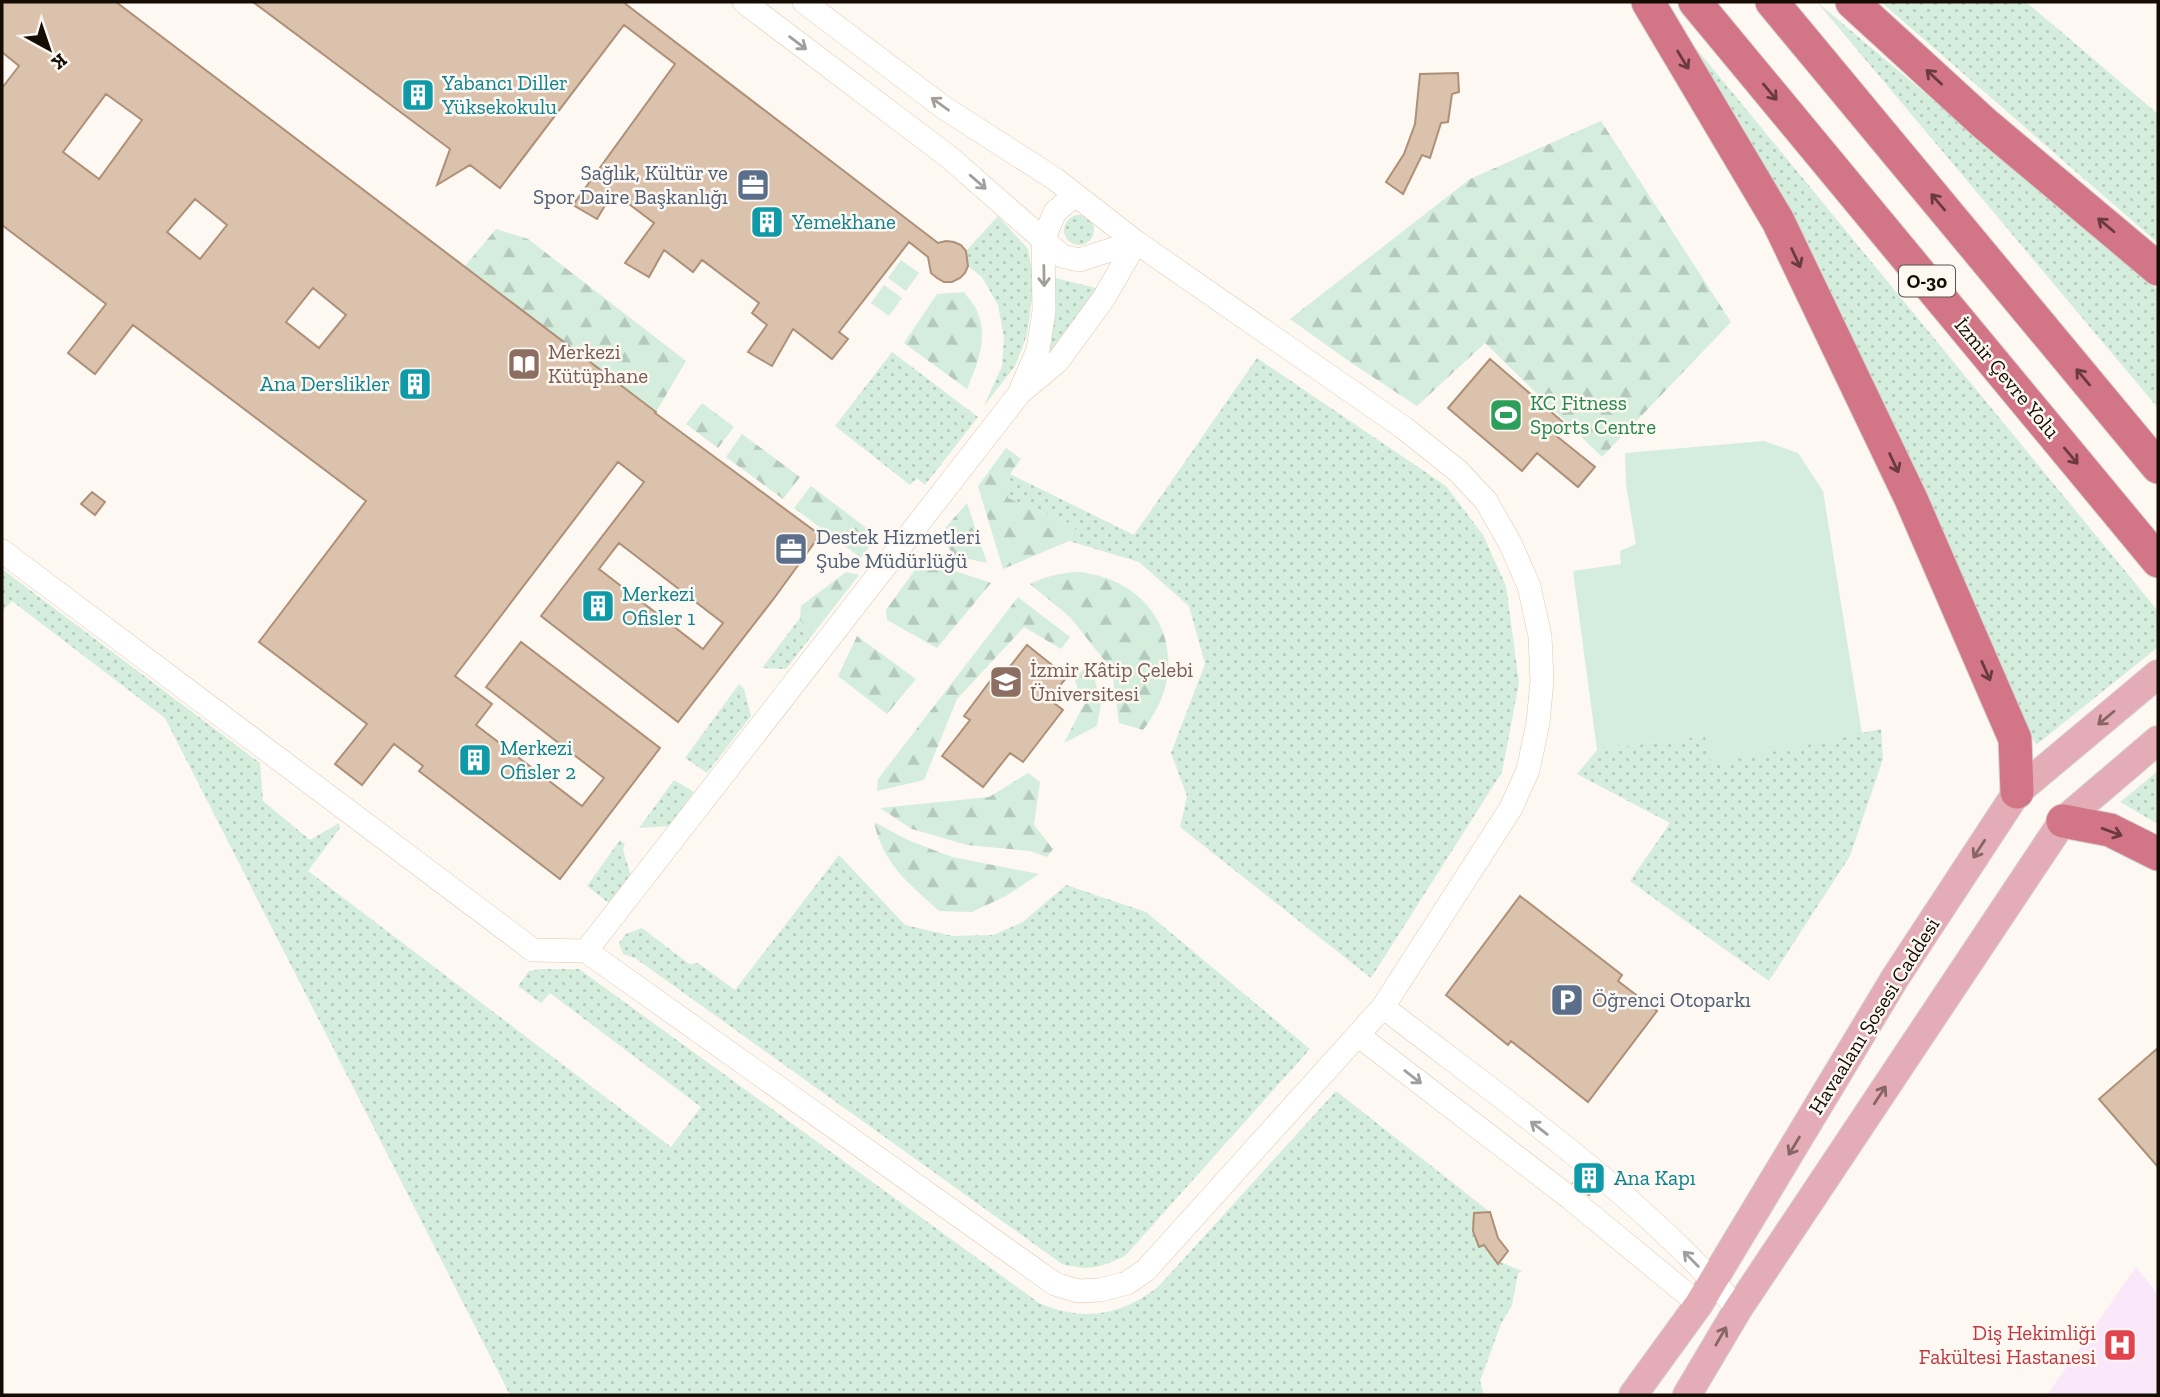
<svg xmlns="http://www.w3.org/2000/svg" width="2160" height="1397" viewBox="0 0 2160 1397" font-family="'Zilla Slab',serif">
<defs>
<pattern id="grass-dots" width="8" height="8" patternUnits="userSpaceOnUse" patternTransform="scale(1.75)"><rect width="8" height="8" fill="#d4eddd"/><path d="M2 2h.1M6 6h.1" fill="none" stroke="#b5cabc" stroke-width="1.8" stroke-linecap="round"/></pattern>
<pattern id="forest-firs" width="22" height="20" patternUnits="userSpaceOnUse" patternTransform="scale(1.75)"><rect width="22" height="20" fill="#d4eddd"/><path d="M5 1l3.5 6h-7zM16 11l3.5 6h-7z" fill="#b5cabc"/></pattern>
</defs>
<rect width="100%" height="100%" fill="#fdf8f2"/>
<path fill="#fae8fa" d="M2136 1267 2158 1295V1395H2047Z"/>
<path fill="url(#grass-dots)" d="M1817 2 2158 290V408Z
M1881 2H2026L2158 114V243Z
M1691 42 2158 611V647L2036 745 1817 261Z
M1064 230a15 15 0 1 1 30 0a15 15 0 1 1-30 0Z
M998 216 1028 249 1034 283 1027 335 1015 366 984 406 1002 366 1004 337 998 305 982 277 968 266 966 251Z
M1051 277 1100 289 1044 366Z
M892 352 978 417 925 485 917 478 910 485 835 426Z
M1257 358 1446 486 1483 535 1506 586 1519 683 1502 772 1371 978 1180 827 1187 796 1171 753 1205 664 1189 606 1139 562 1069 541 1076 526 1008 498 1010 474 1134 535Z
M2 569 260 763 263 801 310 840 339 823 340 828 308 871 671 1147 701 1107 550 993 541 1003 518 986 529 971 543 969H579L1039 1303C1083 1322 1121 1316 1159 1286L1336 1091 1490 1212 1474 1214 1473 1231 1479 1247 1484 1245 1498 1264 1500 1262 1522 1271 1518 1273 1512 1305 1501 1324 1480 1381 1484 1395H510L165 718 12 601 2 611Z
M800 618 810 638 786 669 762 668Z
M739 684 744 689 751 716 707 773 685 758Z
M1881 729 1883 759 1850 856 1769 981 1630 881 1670 823 1577 774 1597 750 1705 736 1712 763Z
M2158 771V824L2120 802Z
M674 780 694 792 669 826 639 828Z
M620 840 625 844 623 850 631 876 610 904 587 886Z
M839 855 905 925 953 936 993 935 1023 922 1066 885 1146 912 1310 1049 1125 1256C1099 1268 1090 1271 1062 1264L635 958 623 954 619 943 626 934 642 928 689 964 698 963 735 990Z"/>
<path fill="url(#forest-firs)" d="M1601 121 1731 322 1602 457 1485 343 1417 406 1353 364 1290 319 1470 179Z
M496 229 528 239 686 361 656 412 465 266Z
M964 292C968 298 975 305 977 311 989 338 977 364 967 389L904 343 937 294Z
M702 403 734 427 718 448 686 424Z
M742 434 800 477 783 499 726 457Z
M1006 448 1021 459 1010 474 1008 498 1076 526 1069 541 1003 569 978 486Z
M811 486 877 536 861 558 794 508Z
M967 503 987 563 955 556 939 535Z
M922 560 991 583 937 648 887 620 886 610Z
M846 572 859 575 810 638 800 618 801 606Z
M1078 572C1162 580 1196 664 1143 730L1119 723 1112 670 1070 617 1030 584C1046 576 1060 573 1078 572Z
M1018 597 1070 637 1061 649 1024 627 957 699 924 780 877 791 878 779Z
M857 636 916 679 887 714 838 676Z
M1090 663 1101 703 1097 726 1064 743 1084 704 1074 678Z
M1028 773 1040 782 1034 825 1053 849 1047 857 1030 851 967 845 912 829 880 808 989 797Z
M874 822 910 841 952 857 1039 874 1006 896 972 912 939 911C908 882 884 866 874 822Z"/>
<path fill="#d4eddd" d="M901 260 919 273 906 291 888 278Z
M884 285 902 298 889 316 871 303Z
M1764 441 1798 453 1823 491 1862 734 1712 764 1705 736 1597 750 1573 571 1621 564 1620 551 1636 544 1626 484 1625 453Z"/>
<path fill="#dbc2ad" stroke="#ae9078" stroke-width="2" fill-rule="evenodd" d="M2 2H116L656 412 655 413 820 535 775 597 678 722 541 616 644 482 618 462 455 676 492 704 476 725 582 806 604 778 486 687 521 642 660 748 560 879 419 771 423 766 394 744 362 785 335 764 367 724 259 642 366 501 133 325 95 374 68 353 106 304 2 225V88L19 66 2 52ZM106 94 142 120 99 179 63 152ZM195 199 227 225 200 259 167 232ZM313 288 346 315 319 348 286 322ZM619 543 723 623 703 649 599 569Z
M253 2H623L938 243 946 241 954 242 961 245 966 251 968 266 965 273 960 278 952 282H944L937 278 931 273 928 257 909 242 839 332 848 339 832 359 793 329 772 366 748 352 767 325 752 313 759 303 702 260 693 272 664 250 649 277 625 263 654 223 613 192 597 219 573 205 675 64 624 25 500 188 470 165 437 185 450 149Z
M1458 73 1459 92 1452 94 1448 122 1441 123 1430 158 1422 155 1403 194 1386 182 1404 154 1415 124 1420 74Z
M1490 359 1564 423 1554 434 1595 467 1578 487 1537 453 1522 471 1448 408Z
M92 492 105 502 95 515 81 504Z
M1027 645 1067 677 1049 699 1063 710 1023 762 1010 753 983 787 942 756 970 720 964 716 991 680 996 684Z
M1520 896 1622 975 1618 981 1657 1011 1588 1102 1511 1041 1508 1045 1446 995Z
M2158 1048V1167L2099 1099Z
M1578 1176 1594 1188 1589 1195 1573 1183Z
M1490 1212 1498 1238 1508 1251 1498 1264 1484 1245 1479 1247 1473 1231 1474 1213Z"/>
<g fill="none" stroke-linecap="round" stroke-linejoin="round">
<defs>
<path id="tertiary" d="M744 2 949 157 1062 256 1079 260 1136 242
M804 2 943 107 1055 179 1136 242 1404 428 1458 471 1486 501 1510 543 1529 586 1540 636 1542 681 1538 723 1528 770 1511 808 1383 1007 1146 1270 1127 1283 1100 1290 1078 1291 1055 1284 586 951 1019 394 1038 350 1044 311 1043 240 1055 212 1075 195
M1021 392 1058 361 1104 298 1136 242
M2 551 533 950 586 951
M1383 1007C1506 1102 1636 1191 1738 1309
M1359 1036 1570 1198 1699 1304"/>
<path id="primary" d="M1633 1395 1699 1304 1895 978 2017 792 2158 674
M1687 1395 1738 1309 2063 821 2158 740"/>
<path id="motorway" d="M1648 2 1778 221 1911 499 2015 739 2017 792
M1695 2 2158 561
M1772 2 2158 467
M1852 2 1984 123 2158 269
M2063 821 2110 830 2158 854"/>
</defs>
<use href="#tertiary" stroke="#e1c7aa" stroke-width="24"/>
<use href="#primary" stroke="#d5d3d2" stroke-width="30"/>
<use href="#motorway" stroke="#d5d3d2" stroke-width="35"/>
<use href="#tertiary" stroke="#fff" stroke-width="23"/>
<use href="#primary" stroke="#e4acb6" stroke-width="28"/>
<use href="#motorway" stroke="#d27586" stroke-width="33"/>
</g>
<defs><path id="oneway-shaft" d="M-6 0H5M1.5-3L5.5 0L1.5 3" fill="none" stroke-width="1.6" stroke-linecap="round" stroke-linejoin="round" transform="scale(1.75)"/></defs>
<g stroke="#a19e9b">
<use href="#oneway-shaft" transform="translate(798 43) rotate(37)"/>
<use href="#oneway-shaft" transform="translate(940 104) rotate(-144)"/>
<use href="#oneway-shaft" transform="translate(978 182) rotate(41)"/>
<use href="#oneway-shaft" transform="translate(1044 276) rotate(89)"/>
<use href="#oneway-shaft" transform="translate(1413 1077) rotate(38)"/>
<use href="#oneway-shaft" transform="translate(1539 1128) rotate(-142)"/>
<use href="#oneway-shaft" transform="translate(1691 1259) rotate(-135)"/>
</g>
<g stroke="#6a3b3e">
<use href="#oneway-shaft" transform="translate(1683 60) rotate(59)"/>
<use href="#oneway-shaft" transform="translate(1934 77) rotate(-137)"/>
<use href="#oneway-shaft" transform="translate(1770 92) rotate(50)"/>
<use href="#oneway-shaft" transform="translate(1938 202) rotate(-130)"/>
<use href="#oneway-shaft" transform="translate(2106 225) rotate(-140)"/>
<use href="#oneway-shaft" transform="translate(1796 258) rotate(65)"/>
<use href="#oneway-shaft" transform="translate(2083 377) rotate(-130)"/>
<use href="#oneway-shaft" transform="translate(2071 456) rotate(50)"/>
<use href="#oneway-shaft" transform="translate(1894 463) rotate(65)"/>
<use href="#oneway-shaft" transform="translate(1986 671) rotate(66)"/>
<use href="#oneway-shaft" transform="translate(2112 832) rotate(20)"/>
</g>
<g stroke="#876466">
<use href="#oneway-shaft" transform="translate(2106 718) rotate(140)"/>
<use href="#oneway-shaft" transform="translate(1979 849) rotate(123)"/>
<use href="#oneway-shaft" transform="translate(1880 1095) rotate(-57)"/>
<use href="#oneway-shaft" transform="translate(1794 1146) rotate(121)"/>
<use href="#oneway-shaft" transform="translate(1721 1336) rotate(-60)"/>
</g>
<defs>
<symbol id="building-square" viewBox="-11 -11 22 22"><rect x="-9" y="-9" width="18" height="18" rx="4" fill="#0f9aa8" stroke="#fdf8f2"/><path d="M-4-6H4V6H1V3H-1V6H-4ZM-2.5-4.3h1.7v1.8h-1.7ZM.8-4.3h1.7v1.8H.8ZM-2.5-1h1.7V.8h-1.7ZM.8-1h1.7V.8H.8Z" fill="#fff"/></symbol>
<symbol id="office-square" viewBox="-11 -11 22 22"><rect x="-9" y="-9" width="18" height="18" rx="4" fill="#5c6f8a" stroke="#fdf8f2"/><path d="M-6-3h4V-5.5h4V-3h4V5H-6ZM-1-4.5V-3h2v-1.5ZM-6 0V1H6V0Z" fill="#fff"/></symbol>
<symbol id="library-square" viewBox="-11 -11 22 22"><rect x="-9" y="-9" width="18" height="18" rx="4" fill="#8d6e63" stroke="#fdf8f2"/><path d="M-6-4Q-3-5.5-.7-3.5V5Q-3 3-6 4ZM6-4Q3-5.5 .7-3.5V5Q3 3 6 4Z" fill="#fff"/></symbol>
<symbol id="stadium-square" viewBox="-11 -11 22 22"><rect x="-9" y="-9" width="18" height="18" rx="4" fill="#2e9e5b" stroke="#fdf8f2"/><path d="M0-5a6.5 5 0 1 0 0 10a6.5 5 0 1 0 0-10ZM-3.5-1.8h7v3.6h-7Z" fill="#fff"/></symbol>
<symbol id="university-square" viewBox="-11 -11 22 22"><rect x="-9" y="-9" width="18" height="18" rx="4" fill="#8d6e63" stroke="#fdf8f2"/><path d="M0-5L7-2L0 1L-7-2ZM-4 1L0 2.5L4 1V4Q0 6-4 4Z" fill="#fff"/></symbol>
<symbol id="parking-square" viewBox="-11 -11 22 22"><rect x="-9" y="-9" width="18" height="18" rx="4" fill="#5c6f8a" stroke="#fdf8f2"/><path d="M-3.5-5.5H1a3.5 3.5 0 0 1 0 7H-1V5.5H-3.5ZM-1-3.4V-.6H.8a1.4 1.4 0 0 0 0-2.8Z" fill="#fff"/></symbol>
<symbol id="hospital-square" viewBox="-11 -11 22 22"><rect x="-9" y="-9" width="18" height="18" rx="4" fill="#e0444e" stroke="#fdf8f2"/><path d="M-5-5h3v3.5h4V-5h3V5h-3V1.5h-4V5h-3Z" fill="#fff"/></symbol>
</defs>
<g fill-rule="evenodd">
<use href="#building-square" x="399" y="76" width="38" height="38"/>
<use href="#office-square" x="734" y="166" width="38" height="38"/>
<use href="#building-square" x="748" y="203" width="38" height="38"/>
<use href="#library-square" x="505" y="345" width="38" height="38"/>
<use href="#building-square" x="396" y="365" width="38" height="38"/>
<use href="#stadium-square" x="1487" y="396" width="38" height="38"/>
<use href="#office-square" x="772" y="530" width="38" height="38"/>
<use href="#building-square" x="579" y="587" width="38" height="38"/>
<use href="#university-square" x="987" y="663" width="38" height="38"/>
<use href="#building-square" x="456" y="741" width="38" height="38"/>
<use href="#parking-square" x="1548" y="981" width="38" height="38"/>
<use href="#building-square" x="1570" y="1159" width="38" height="38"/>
<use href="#hospital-square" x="2101" y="1326" width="38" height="38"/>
</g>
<g text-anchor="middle" stroke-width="5" stroke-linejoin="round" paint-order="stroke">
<rect fill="#fdf8f2" stroke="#5b534b" stroke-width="2" x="1899" y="265.5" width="56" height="31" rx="5"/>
<g font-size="19" font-weight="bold" fill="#150c04">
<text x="1927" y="288">O-30</text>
</g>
<g font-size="21" fill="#0d838f" stroke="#fdf8f2" text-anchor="start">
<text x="442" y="90">Yabancı Diller<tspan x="442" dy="24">Yüksekokulu</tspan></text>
<text x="792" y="229">Yemekhane</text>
<text x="390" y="391" text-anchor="end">Ana Derslikler</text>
<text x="622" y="601">Merkezi<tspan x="622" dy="24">Ofisler 1</tspan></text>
<text x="500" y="755">Merkezi<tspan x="500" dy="24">Ofisler 2</tspan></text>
<text x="1614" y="1185">Ana Kapı</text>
</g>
<g font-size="21" fill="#4e5e75" stroke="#fdf8f2" text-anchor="start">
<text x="728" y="180" text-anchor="end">Sağlık, Kültür ve<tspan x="728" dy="24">Spor Daire Başkanlığı</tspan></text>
<text x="816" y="544">Destek Hizmetleri<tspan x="816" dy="24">Şube Müdürlüğü</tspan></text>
<text x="1592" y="1007">Öğrenci Otoparkı</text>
</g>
<g font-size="21" fill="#785e54" stroke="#fdf8f2" text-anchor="start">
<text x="548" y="359">Merkezi<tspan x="548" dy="24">Kütüphane</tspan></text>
<text x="1030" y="677">İzmir Kâtip Çelebi<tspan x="1030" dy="24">Üniversitesi</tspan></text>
</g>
<g font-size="21" fill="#150c04" stroke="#fdf8f2">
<text transform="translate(2007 378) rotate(50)" y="7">İzmir Çevre Yolu</text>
<text transform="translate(1874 1016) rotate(-58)" y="7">Havaalanı Şosesi Caddesi</text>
</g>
<g font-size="21" fill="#27864d" stroke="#fdf8f2" text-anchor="start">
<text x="1530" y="410">KC Fitness<tspan x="1530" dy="24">Sports Centre</tspan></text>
</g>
<g font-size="21" fill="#be3a42" stroke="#fdf8f2" text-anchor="end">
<text x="2096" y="1340">Diş Hekimliği<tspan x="2096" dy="24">Fakültesi Hastanesi</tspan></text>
</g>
</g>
<rect width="2160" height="1397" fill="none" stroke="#150c04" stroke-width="7"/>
<g transform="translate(49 49) rotate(140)" stroke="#fdf8f2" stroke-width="5" paint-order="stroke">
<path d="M0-5L12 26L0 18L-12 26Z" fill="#150c04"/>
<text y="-10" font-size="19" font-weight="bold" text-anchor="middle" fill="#150c04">K</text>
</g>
</svg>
